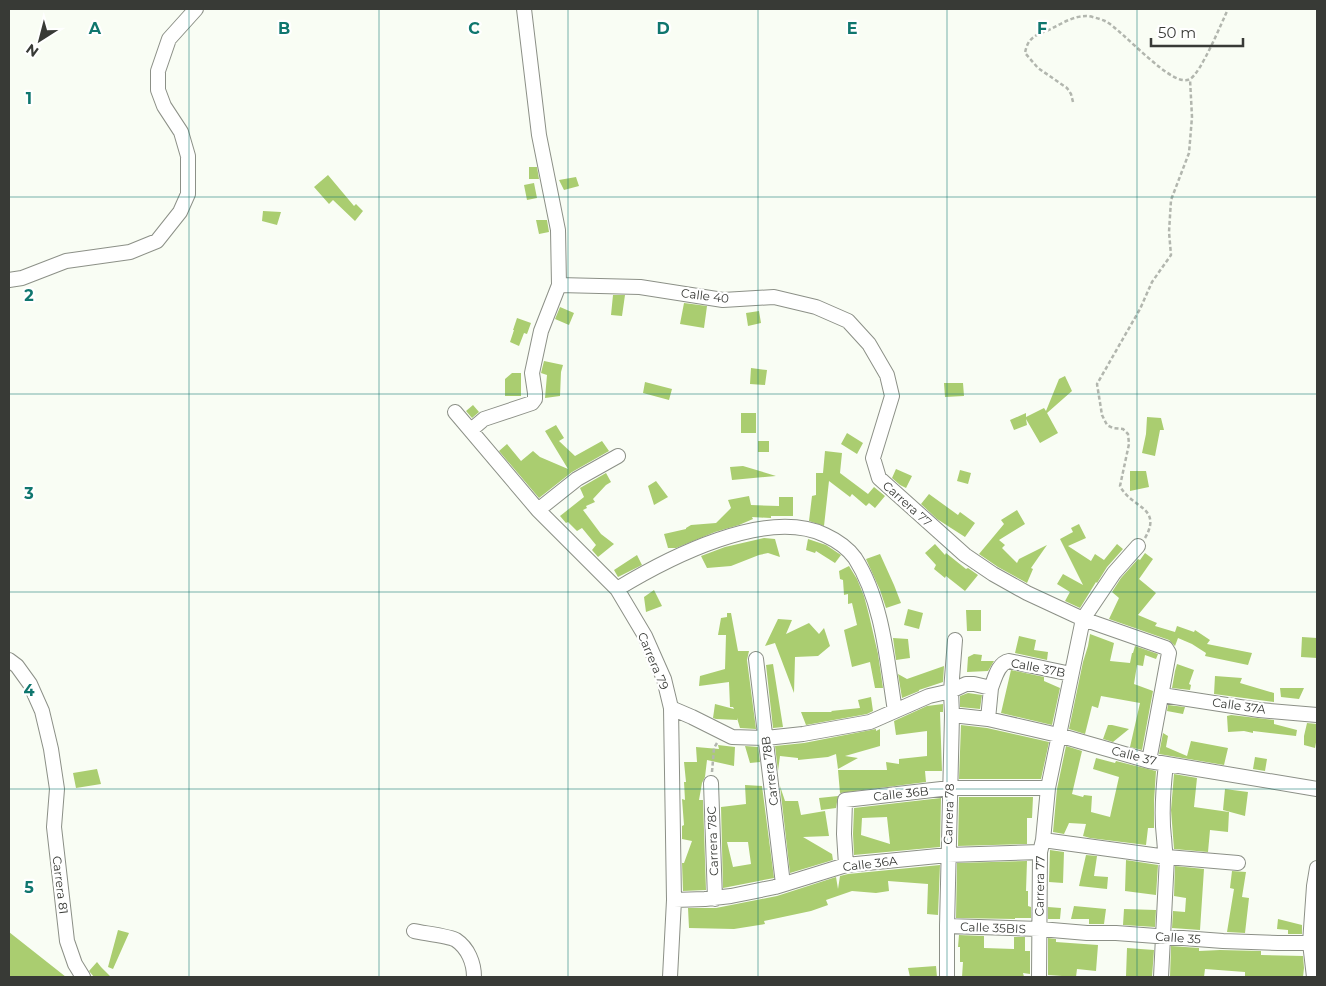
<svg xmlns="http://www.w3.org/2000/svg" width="1326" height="986" viewBox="0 0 1326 986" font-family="Montserrat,sans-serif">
<rect width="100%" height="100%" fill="#f9fdf4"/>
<path fill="#aacd70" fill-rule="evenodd" d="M529 167H537L539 179H529Z
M328 175 354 206 356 204 363 211 355 221 333 200 329 204 314 187Z
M576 177 579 186 564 190 559 180Z
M534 183 537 198 527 200 524 185Z
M263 211 281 212 277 225 262 221Z
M536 220H547L549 232 539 234Z
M613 295H625L622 316 611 315Z
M684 303 707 306 704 328 680 324Z
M560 307 574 313 569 325 555 319Z
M759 311 761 323 748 326 746 313Z
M517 318 531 323 527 334 524 333 519 346 510 342 514 330H513Z
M544 361 563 365 561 372 560 396 545 398 547 375 541 373Z
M751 368 767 370 765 385 750 384Z
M512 373H521V396H505V379Z
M1065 376 1072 391 1047 413 1058 433 1040 443 1026 419 1027 425 1014 430 1010 420 1026 413V417L1044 408 1046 411 1059 379Z
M645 382 672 389 669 400 643 393Z
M944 383H963L964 396 945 397Z
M473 405 479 412 472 418 466 411Z
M741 413H756V433H741Z
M1147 417 1161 418 1164 430H1160L1155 456 1142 453 1146 434Z
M556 425 564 438 559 441 575 456 602 441 609 451 572 472 539 498 499 451 507 444 521 461 533 451 540 457 568 469 545 431Z
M847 433 863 443 857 454 841 444Z
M758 441H769V452H758Z
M825 451 842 453 840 473 868 494 874 487 885 496 875 508 869 503 866 506 852 494 850 497 829 481 824 526 809 521 812 496 816 495V473H823Z
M743 466 776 476 732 480 730 467Z
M896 469 912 476 906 488 900 485 892 478Z
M960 470 971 473 968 484 957 481Z
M1130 471H1146L1149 487 1130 491Z
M606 473 611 482 606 485 593 499 595 502 586 506 587 508 583 510 601 534 614 544 598 557 592 550 596 545 582 528 577 531 568 522 566 523 560 516 584 497 580 488Z
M656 481 668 497 654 505 648 486Z
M929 494 958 515 960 512 975 523 965 537 937 519 921 504Z
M749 496 751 505 779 506V497H793V516H771V518L752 517 753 519 739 525 715 532 676 548H668L664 534 686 529V528L691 525 716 523 731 508 728 500Z
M1017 510 1025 524 999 540 1005 545 1002 548 1017 563 1019 559 1047 545 1031 568 1033 569 1027 583 998 567 979 554 1004 524 1001 520Z
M1079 524 1086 538 1068 546 1091 561 1095 554 1104 560 1117 544 1123 549 1107 567 1097 583 1096 582 1080 608 1065 601 1070 592 1057 584 1063 574 1083 585 1060 539 1073 532 1071 528Z
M764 538 775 539 780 557 768 553 759 555 731 566 707 568 701 556 725 547Z
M808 539 826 545 841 555 835 563 816 551 815 553 806 550Z
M935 544 945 555 946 553 966 569 968 568 978 575 965 591 946 576 945 578 934 569 936 565 925 553Z
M1145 553 1153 559 1139 579 1156 593 1138 615 1157 623 1155 626 1175 632 1177 626 1194 632 1195 630 1210 640 1207 644 1252 653 1248 665 1205 656 1206 653 1192 644 1178 638 1175 646 1169 640 1109 619 1119 598 1112 592 1121 578 1138 559 1140 560Z
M880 554 894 585 901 603 886 608 880 590 866 559Z
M637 555 642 565 618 577 614 570Z
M849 566 857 579 864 596 869 615 878 654 883 688H875L870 662 852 667 844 630 857 625 852 603 848 604V594L844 595 843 580 840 579 839 571Z
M654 590 662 606 646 612 644 597Z
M908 609 923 613 919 629 904 625Z
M966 610H981V631H967Z
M727 613H731L738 651H749L747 660 756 729 740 728 737 718V720L716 719 713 718 715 704 734 709 733 707H730L729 682 699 686 700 676 725 669 726 635H718L721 618 727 617Z
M778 619 792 620 786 634 809 623 819 634 824 628 830 646 818 656 795 657 794 693 775 643 765 646Z
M1090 634 1114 643 1110 661 1130 663 1132 653H1133L1135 646 1158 654 1156 659 1145 655 1143 666 1137 665 1134 684 1153 691 1142 750 1130 747 1140 703 1101 696 1098 708 1092 706 1085 734 1069 729 1083 662 1088 646Z
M1019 636 1036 640 1034 650 1048 652 1047 660 1015 653Z
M1302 637 1317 638V658L1301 657Z
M893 638 908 639 910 658 896 660Z
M974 654 982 655 981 661H994L988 671 967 672 968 657Z
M773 664 783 727 773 728 766 665Z
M1177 664 1194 670 1189 684 1191 685 1190 690 1172 688 1175 671Z
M944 666 943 682 919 690V691L902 698 898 674 907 679Z
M1011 670 1044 677V681L1060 688 1052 725 1001 713Z
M1215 676 1242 678 1240 683 1274 693V702L1214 694Z
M1280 688H1304L1299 699 1281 697Z
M968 693 982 695 980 709 960 707V696Z
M871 697 873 711 867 714 806 725 801 712H832L831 711 860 708 858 700Z
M943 704V712H940L942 771H925L926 782 840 793 838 770H887L886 762 899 764V759L927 756V731L896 735 894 721 927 706Z
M1168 705 1185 707 1183 714 1167 711Z
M1231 715 1274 720V724L1297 730 1296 736 1253 731V733L1244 731 1228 732 1227 716Z
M1307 723 1317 724V737L1315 748 1304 745V736Z
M961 725 987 728 1049 742 1041 779H959Z
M1108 725H1112L1129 729 1113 742 1103 739Z
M876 729V731L880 729V746L845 756 858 758 838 769 836 754 828 757 798 760V758L780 756 778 771 775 746 804 743Z
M1163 733 1168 736 1166 747 1187 756 1191 741 1228 748 1224 765 1159 754Z
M718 745 735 747 734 766 707 760 705 777 702 783 699 800H703L706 890 683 891 682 863H684L692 841 682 839V826L684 825 682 799 685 800 684 782H686L684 762H697L696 747 719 749Z
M745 746 758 747 760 762 750 763Z
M1066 746 1082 751 1072 794 1083 797 1084 795 1092 796 1091 812 1110 817 1119 777 1093 769 1096 758 1115 763 1116 761 1156 771 1154 801V828H1148L1146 845 1090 838 1083 836 1086 824 1069 823 1064 834 1053 832 1057 789Z
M1255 757 1267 759 1265 771 1253 769Z
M97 769 101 784 76 788 73 773Z
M1174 774 1197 778 1194 807 1229 812 1228 832 1210 830 1208 852 1174 849 1171 810Z
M745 785 762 786 774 878 723 888 721 807 746 804ZM727 842H748L751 864 733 867Z
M780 786 785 801H798L801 815 825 811 829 836 803 837 832 854 833 860 790 873Z
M1225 789 1248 792 1245 816 1223 810Z
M838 796 836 808 821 810 819 798Z
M959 797H1033L1032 818H1027V844L958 846Z
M941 798 940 847 854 855 853 834 854 808ZM887 817 890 844 861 835 862 818Z
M1050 850 1064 852 1063 883 1049 882Z
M1086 855 1097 856 1094 876 1108 877 1107 889 1079 886Z
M1126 860 1158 865 1156 895 1125 891Z
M1027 861 1026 891H1028V906L1031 907V918H1015V919L956 918 957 863Z
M940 865 938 915 927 914 928 884 888 881 889 891 876 893 852 891 826 900 828 905 811 911 764 921 765 924 734 929 689 928 688 908H716L777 896 836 877 838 889 840 876 848 874Z
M1175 866 1204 869 1200 930 1172 928 1173 911 1185 912 1186 898 1174 896Z
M1232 871 1246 872 1242 897 1249 898 1245 933 1227 932 1234 889 1230 888Z
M1074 906 1106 909 1104 924H1089V919H1071Z
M1048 907 1061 908 1060 919H1048Z
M1124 909 1156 910 1155 927 1123 925Z
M1278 919 1302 925V934H1288V930L1277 929Z
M118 930 129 933 113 969 108 967Z
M9 932 66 977H9Z
M959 935 984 936V948L1014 949V937H1025V951H1030V974L1023 973 1024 977H962L963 962H960V947H958Z
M1048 938 1056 939V942L1098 945 1096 971 1077 969 1076 977 1048 975Z
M1171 946 1199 948V951L1220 950 1261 951V955L1303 956 1304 968 1303 977H1245V972L1205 969 1204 977H1170Z
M1127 948 1154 950 1152 977 1126 976Z
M97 962 101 967 111 977H94L89 971Z
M936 966 937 977H910L908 968Z"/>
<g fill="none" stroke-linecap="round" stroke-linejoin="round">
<defs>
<path id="minor" d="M9 280 22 278 66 261 130 252 157 241 180 212 188 194V156L181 132 164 106 158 90V71L169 39 196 9
M559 285 640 287 723 300 774 297 816 307 848 321 869 344 887 375 892 396 873 458 879 478 965 555 993 574 1027 593 1083 619 1166 648 1169 653 1149 761
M455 412 538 510 617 589 645 636 664 679 671 708 674 900 670 977
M471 430 484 419 532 403 535 399V393L532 373 541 331 559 285 558 230 539 135 524 9
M538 510 577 479 618 456
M617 589C668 558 766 507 825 535 838 541 847 547 855 558 883 602 887 661 895 711
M756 659 783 884
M9 660 17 666 30 684 42 711 51 749 57 789 54 827 67 941 75 964 83 977
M991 688C995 678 998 663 1009 661L1071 674
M1162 695 1259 710 1317 715
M671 708 692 717 732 737 766 738 803 734 870 722 929 696 951 691 966 684H974L991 688 988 719
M952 715 988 719 1032 729 1058 735 1149 761 1317 789
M711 783 715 899
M1043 840 1167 857 1238 863
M846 865 844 834 845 800 950 788H1048
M674 900 705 899 731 896 775 887 846 865 948 855 1040 852
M947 926 1040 929 1087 933H1116L1223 941 1278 943H1317
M414 931C422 933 450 936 456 940 468 948 474 963 474 977
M947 977V926L952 715 951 691 955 640
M1039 977 1040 852 1043 840 1048 788 1083 619 1114 573 1138 546
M1161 977 1167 857C1164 851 1165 845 1164 838 1161 813 1163 789 1166 764
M1314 977 1310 943 1314 886 1317 868"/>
</defs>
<use href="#minor" stroke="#8c9087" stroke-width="16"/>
<path stroke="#b2b6ae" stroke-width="2.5" stroke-dasharray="4 2.5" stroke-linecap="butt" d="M1073 102 1071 94 1067 88 1038 68 1025 53C1028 36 1037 35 1051 29 1062 23 1074 16 1086 16 1091 16 1100 19 1105 21 1122 29 1173 90 1190 79 1201 73 1222 22 1228 9
M1145 538C1163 507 1131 508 1120 486L1129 444 1128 434 1123 429 1113 428 1107 425 1102 415 1097 384 1140 309 1152 282 1171 255 1169 232 1171 200 1189 153 1192 117 1190 79
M712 772 714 748 717 743"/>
<use href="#minor" stroke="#fff" stroke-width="14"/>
</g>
<path fill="none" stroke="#0f766e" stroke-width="1" stroke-opacity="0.55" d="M189 9V977M379 9V977M568 9V977M758 9V977M947 9V977M1137 9V977M9 197H1317M9 394H1317M9 592H1317M9 789H1317"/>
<g text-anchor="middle" stroke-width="4.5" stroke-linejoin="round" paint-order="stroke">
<g font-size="12" fill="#383a36" stroke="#fff">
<text transform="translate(705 296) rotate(7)" y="4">Calle 40</text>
<text transform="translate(907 504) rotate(42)" y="4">Carrera 77</text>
<text transform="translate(653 661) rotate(67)" y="4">Carrera 79</text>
<text transform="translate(1038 668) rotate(11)" y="4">Calle 37B</text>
<text transform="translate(1239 706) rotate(8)" y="4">Calle 37A</text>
<text transform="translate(1134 756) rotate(14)" y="4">Calle 37</text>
<text transform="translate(770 771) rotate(-97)" y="4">Carrera 78B</text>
<text transform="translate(901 794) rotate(-6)" y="4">Calle 36B</text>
<text transform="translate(949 814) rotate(-88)" y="4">Carrera 78</text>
<text transform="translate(713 841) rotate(-92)" y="4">Carrera 78C</text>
<text transform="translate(870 864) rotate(-7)" y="4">Calle 36A</text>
<text transform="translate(60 885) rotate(83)" y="4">Carrera 81</text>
<text transform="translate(1040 886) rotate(-89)" y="4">Carrera 77</text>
<text transform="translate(993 928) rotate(2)" y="4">Calle 35BIS</text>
<text transform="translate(1178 938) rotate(4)" y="4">Calle 35</text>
</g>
</g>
<g font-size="16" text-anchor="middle" font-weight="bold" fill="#0f766e" stroke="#fff" stroke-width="4.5" stroke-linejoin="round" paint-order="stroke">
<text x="95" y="34">A</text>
<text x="284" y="34">B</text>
<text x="474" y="34">C</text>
<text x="663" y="34">D</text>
<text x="852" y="34">E</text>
<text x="1042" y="34">F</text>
<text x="29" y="104">1</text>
<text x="29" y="301">2</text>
<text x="29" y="499">3</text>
<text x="29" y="696">4</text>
<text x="29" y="893">5</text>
</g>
<rect width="1326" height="986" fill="none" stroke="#383a36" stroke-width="20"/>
<g transform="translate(40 40) rotate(216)" stroke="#ffffff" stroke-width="4" paint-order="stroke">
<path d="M0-4L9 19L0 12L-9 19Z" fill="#383a36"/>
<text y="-8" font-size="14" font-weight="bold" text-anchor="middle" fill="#383a36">N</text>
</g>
<path d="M1151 38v8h92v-8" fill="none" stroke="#383a36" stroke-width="2.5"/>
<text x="1158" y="38" font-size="15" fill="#383a36" stroke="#ffffff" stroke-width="4" paint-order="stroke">50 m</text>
</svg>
